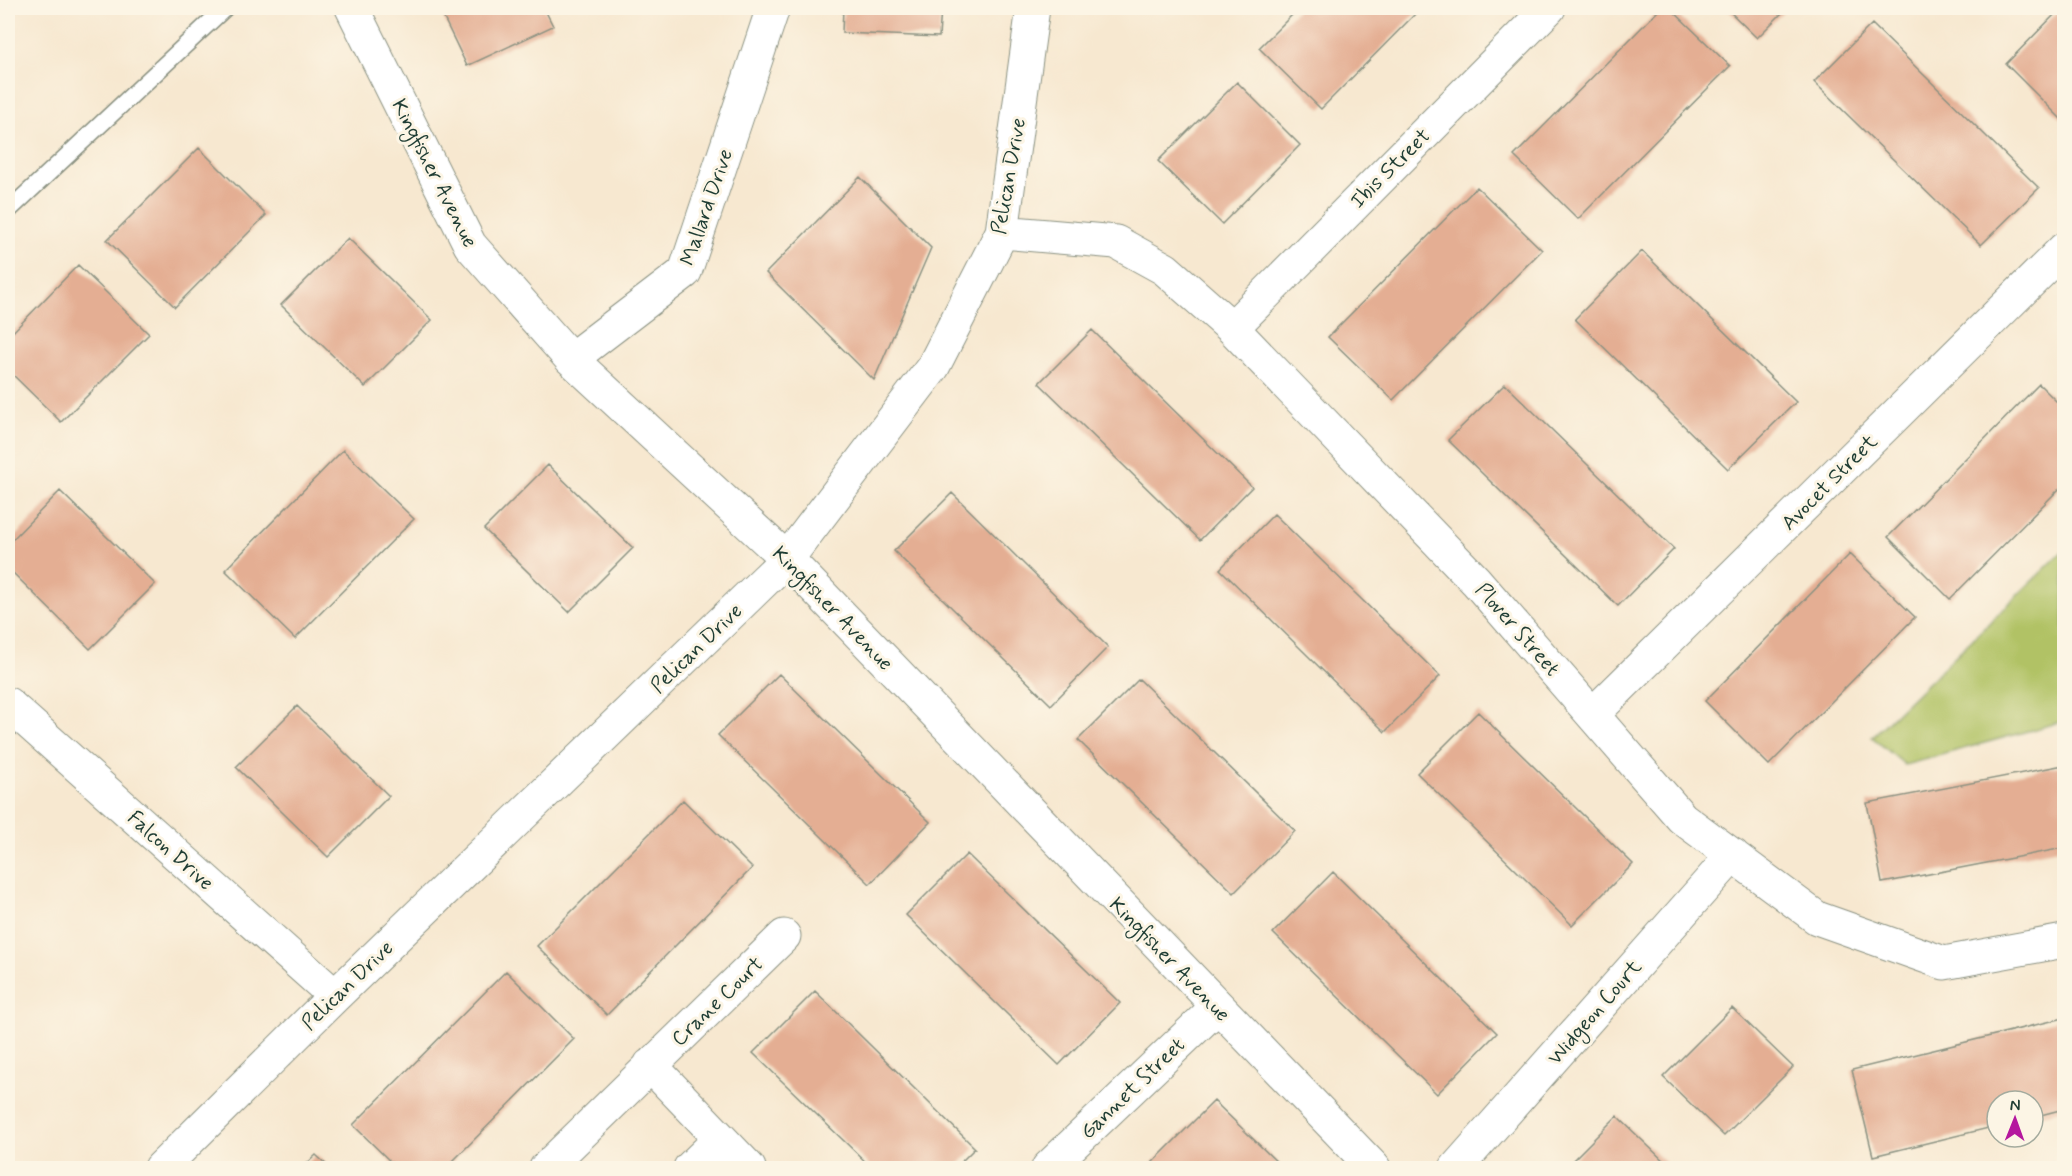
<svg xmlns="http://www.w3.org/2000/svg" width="2072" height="1176" viewBox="0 0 2072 1176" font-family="Mynerve,sans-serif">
<rect width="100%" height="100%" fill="#fcf5e5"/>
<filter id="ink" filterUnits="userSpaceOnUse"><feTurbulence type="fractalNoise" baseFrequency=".0167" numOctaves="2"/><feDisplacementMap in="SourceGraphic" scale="12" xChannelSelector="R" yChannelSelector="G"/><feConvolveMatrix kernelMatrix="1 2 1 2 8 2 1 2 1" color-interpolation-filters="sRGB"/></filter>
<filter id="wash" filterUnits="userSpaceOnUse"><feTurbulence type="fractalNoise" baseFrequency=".008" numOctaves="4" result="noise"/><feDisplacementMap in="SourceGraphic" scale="24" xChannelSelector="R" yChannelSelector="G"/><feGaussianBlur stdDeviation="1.35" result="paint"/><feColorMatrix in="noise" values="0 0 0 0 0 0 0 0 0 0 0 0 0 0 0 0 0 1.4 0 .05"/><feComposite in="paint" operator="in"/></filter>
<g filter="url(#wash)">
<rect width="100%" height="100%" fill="#f7e8d0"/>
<path fill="#b1c265" stroke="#68804c" stroke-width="1.5" d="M2064 550V721L1905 765 1872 737Z"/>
<g id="blocks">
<path fill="#e4ae93" d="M439 8H544L553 26 467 66Z
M843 8H941L939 37 842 33Z
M1299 8H1421L1321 109 1259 48Z
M1661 8H1670L1730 66 1578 219 1514 156Z
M1726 8H1787L1757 38Z
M2061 8H2064V122L2006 64Z
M1872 24 2039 188 1981 245 1814 82Z
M1237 82 1300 145 1222 224 1158 161Z
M199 148 266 215 175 307 107 240Z
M860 177 931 248 874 380 766 273Z
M1477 187 1542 250 1393 400 1328 337Z
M348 238 432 320 365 387 281 305Z
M1642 251 1796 402 1728 469 1575 319Z
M78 265 149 334 61 422 8 370V337Z
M1092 330 1252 487 1200 540 1039 383Z
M1505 384 1674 549 1618 606 1448 440Z
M2039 384 2064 409V484L1950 599 1888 537Z
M343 450 414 519 295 639 225 570Z
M548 465 633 548 569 612 484 529Z
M60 491 155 584 90 649 8 568V544Z
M952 493 1108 647 1051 705 894 551Z
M1274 514 1440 676 1385 732 1220 569Z
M1850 554 1915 617 1769 765 1705 701Z
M779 674 930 822 870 884 718 735Z
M1139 679 1295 831 1234 893 1078 740Z
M297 706 389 796 328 857 236 767Z
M1478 712 1633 864 1572 925 1417 773Z
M2064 765V848L1882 883 1867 803Z
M683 800 752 868 607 1015 537 946Z
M967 854 1120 1003 1059 1065 906 915Z
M1333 872 1497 1033 1437 1094 1273 933Z
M506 971 574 1039 446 1168H397L353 1125Z
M815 991 975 1148 955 1168H872L753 1053Z
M1732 1008 1793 1067 1724 1136 1663 1077Z
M2064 1018V1109L2033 1117V1101H1997V1126L1873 1156 1852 1070Z
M1214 1101 1283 1168H1157L1152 1163Z
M1617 1116 1671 1168H1565Z
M316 1155 330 1168H302Z"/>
</g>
</g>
<g filter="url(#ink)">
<use href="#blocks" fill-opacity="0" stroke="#8b9282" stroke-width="1.5"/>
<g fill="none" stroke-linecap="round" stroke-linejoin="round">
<defs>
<path id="lane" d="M8 211 225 8"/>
<path id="street" d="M352 8 470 245 571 359 787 559 1374 1168
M1002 232 1116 242 1165 269 1232 328 1476 581 1682 818 1817 918 1944 963 2064 941
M1232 328 1549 8
M571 359 685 272 773 8
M8 704 335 996
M1593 714 2064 249
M650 1065 749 1168
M161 1168 335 996 787 559 933 367 1002 232 1033 8
M546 1168 784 936
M690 1168 720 1139
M1048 1168 1216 1008
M1456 1168 1733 855"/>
</defs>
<use href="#lane" stroke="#8b9282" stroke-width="19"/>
<use href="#street" stroke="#8b9282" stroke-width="35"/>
<use href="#lane" stroke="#fff" stroke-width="16"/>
<use href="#street" stroke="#fff" stroke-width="33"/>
</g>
</g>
<g text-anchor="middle" stroke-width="6" stroke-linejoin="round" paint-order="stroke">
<g font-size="21" fill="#1f3d34" stroke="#fcf5e5">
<text transform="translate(1390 168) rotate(-45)" y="7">Ibis Street</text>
<text transform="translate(435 173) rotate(63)" y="7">Kingfisher Avenue</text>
<text transform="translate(1008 176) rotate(-80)" y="7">Pelican Drive</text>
<text transform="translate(706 207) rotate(-71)" y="7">Mallard Drive</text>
<text transform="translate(1829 482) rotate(-45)" y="7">Avocet Street</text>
<text transform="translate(833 608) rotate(46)" y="7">Kingfisher Avenue</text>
<text transform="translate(1518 629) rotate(49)" y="7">Plover Street</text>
<text transform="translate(696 648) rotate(-44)" y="7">Pelican Drive</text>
<text transform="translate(171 850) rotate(42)" y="7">Falcon Drive</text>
<text transform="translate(1170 959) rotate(46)" y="7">Kingfisher Avenue</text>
<text transform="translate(347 985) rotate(-44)" y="7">Pelican Drive</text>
<text transform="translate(717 1001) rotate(-44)" y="7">Crane Court</text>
<text transform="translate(1594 1012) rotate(-49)" y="7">Widgeon Court</text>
<text transform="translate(1132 1088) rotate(-44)" y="7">Gannet Street</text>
</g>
</g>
<rect width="2072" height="1176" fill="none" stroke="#fcf5e5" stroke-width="30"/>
<g transform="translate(2015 1119) rotate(1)"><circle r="28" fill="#fcf5e5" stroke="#a4ab9e" stroke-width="1.5"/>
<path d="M0-4.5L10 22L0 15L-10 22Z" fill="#b5179e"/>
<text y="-9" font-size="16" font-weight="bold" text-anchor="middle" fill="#1f3d34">N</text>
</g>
</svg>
